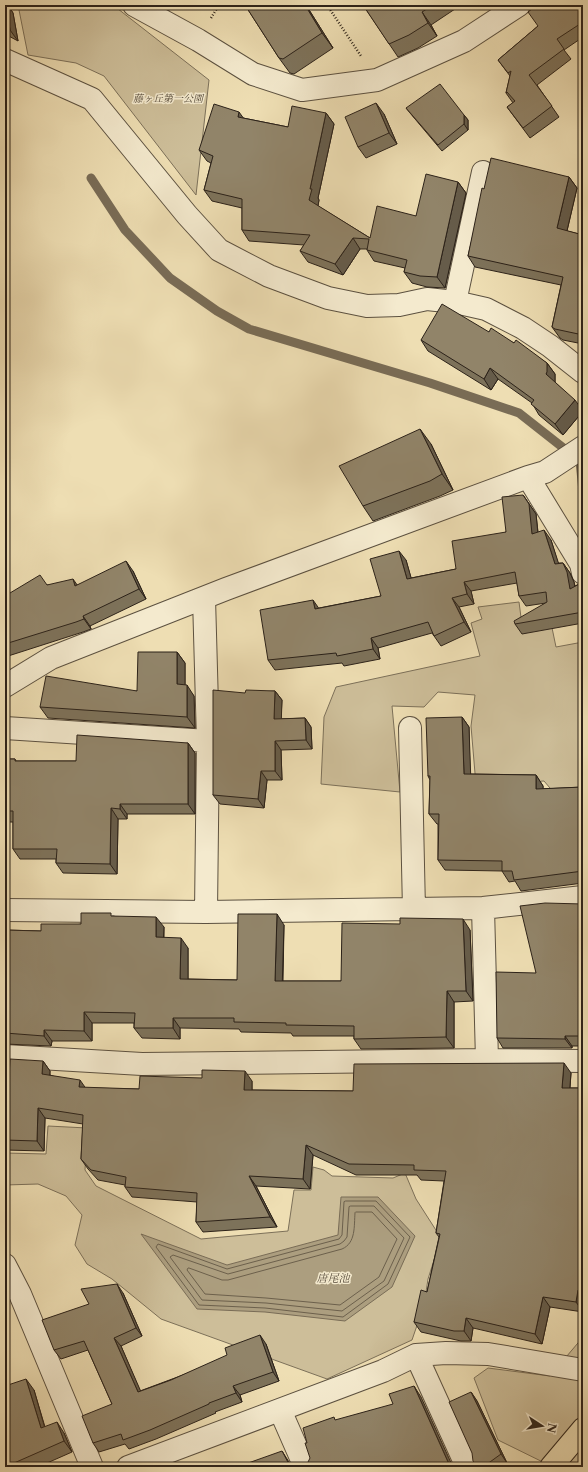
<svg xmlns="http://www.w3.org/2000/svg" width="588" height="1472" viewBox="0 0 588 1472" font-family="'Libre Caslon Text','Noto Serif JP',serif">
<rect width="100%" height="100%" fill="#eedeb3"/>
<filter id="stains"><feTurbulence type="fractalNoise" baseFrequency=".005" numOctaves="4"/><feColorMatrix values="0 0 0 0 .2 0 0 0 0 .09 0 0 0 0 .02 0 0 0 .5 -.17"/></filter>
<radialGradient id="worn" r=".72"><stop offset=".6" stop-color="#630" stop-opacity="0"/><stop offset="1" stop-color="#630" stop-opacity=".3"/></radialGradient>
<path fill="#cdbe99" stroke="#7c7059" d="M15 5H113L209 80 196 195 104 76 76 63 28 55 19 10Z
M519 602 522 625 551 623 556 647 583 642V789L556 795 544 781 476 785 471 726 475 695 438 692 424 707 392 706 400 792 321 784 324 717 336 687 480 656 471 623 482 619 478 607Z
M48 1126 87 1128 85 1170 96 1186 201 1239 288 1231 294 1190H311L313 1167 324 1170 332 1176 393 1178 405 1173 416 1199 441 1238 428 1279 424 1305 412 1340 327 1379 161 1319 112 1279 87 1264 75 1245 82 1215 66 1196 38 1184 5 1185V1153L46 1154Z
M583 1337V1467H553L498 1440 474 1378 488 1368 550 1376Z"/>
<path fill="#ac9e7f" stroke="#796c56" d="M341 1197H378L415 1236 392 1287 345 1321 265 1312 197 1309 141 1234 227 1265 338 1235Z"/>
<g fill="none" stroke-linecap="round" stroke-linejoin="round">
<path stroke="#6c604c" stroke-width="1" d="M346 1201H376L410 1237 388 1284 343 1317 265 1308 199 1305 156 1247 158 1244 227 1269 339 1239 342 1235 344 1202Z
M351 1206H374L404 1238 384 1281 342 1311 266 1303 202 1300 170 1257 173 1255 228 1274 340 1244 344 1241 347 1237 349 1207Z
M356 1212H372L397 1239 379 1277 340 1305 266 1298 205 1294 187 1270 188 1268H189L222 1280H228L342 1249C356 1243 354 1226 355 1213Z"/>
<path stroke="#796c56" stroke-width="9" d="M91 178 125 230 170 278 217 311 249 329 430 383 519 413 580 461 583 491"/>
<defs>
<path id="minor" d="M134 5 198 40 253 74 302 90 377 80 464 41 519 5
M5 60 92 99 187 215 219 250 269 276 328 298 367 306 399 305 427 299 455 302 486 309 523 328 550 346 583 372
M455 302 483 172
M528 477 581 564 583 573
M204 598 208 741 206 912
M5 686 51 658 226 589 528 477 545 472 583 447
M5 728 208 741
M410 728 414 910
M483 908 487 1060
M5 910 206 912 483 908 583 897
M5 1056 142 1064 487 1060 583 1061
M5 1265 20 1294 92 1467
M416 1355 467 1467
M280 1410 305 1467
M128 1467 383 1371 416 1355 446 1353 488 1354 583 1370"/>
<path id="primary" d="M551 1467 583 1429"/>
</defs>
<use href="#minor" stroke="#5c5140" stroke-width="24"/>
<use href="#primary" stroke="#2c2219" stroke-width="24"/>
<path stroke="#2c2219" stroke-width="2.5" stroke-dasharray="1 2" stroke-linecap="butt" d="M327 5 361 56
M211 18 219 5"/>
<use href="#minor" stroke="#f4eace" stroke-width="22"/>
<use href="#primary" stroke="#eedeb3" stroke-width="22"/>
</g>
<path fill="#7d725a" stroke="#2c2219" d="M5 5H8L13 13 18 41 5 34Z
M164 5H178L169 10 167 9Z
M245 5H306L333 48 294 74 290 73 279 58Z
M363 5H461L431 25 437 36 418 48 398 57Z
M583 5V37L564 50 571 59 537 85 559 117 530 138 507 107 513 103 506 93 510 76 498 60 538 26Z
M406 108 464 115 468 120V130L442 151 410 113Z
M326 113 334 124 318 198 319 200 318 206 370 238 416 216 458 182 466 193 445 288 427 287 412 283 404 272 405 268 374 261 367 250V249H360L343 275 308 262 300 251 304 245 249 241 242 230V208L212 201 204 190 211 163 207 161 199 150 243 118 288 127Z
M384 114 397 144 366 158 358 147Z
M569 177 577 188 567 231 583 235V344L563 340 560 338 552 327 561 285 475 267 468 256 484 189Z
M489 332 514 343 547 363 555 374V382L583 411 563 435 539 415 532 403 498 379 491 390 428 351 421 340Z
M431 444 453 490 440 496 373 521 363 506Z
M523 495 536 514 538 532 551 540 558 563H563L570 573 574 582 575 586 583 582V623L522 634 515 624 546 603 526 606 519 596 517 583 471 591 474 604 459 607 471 632 441 646 432 633 378 648 380 659 344 666 342 663 275 670 268 660 319 608 381 596 406 560 411 578 456 569 506 532Z
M133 571 146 599 90 626 91 629 83 632 5 657V596L47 585H77Z
M177 652 185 663V685L194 696 195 728 48 718 40 707 137 691Z
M275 691 282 700 281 719 305 718 311 727 312 749 281 750 282 780H267L264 808 220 804 213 795 245 693Z
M462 717 469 727 470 774 536 775 543 786V789L583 787V883L521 891 515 881 509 882 502 871 445 870 438 860V824H437L429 814 430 780 428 776Z
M188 743 195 753V814H127V819H118L117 874 63 873 56 863V859H20L13 849V822H5V759H15L16 761H76Z
M583 904V1046H572V1048H503L497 1038 536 973Z
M113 916 164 927V938L188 948V979L237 980 284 925 283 981H341L470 930 473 1001 454 1002V1048L361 1049 354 1039V1036H293L291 1033 241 1032 239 1029 180 1028V1039L142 1038 134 1028V1023H92V1041H52L51 1046 5 1044V930L41 931 81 924Z
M43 1061 50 1071V1075L85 1088 139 1089 252 1081V1090L353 1091 571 1073 570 1088H583V1312L550 1307 542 1344 473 1328 471 1341H461L421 1332 414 1322 427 1292 439 1237 436 1233 444 1181 421 1180 417 1175H356L313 1155 310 1189 256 1186 277 1227 203 1232 196 1222 197 1202 132 1197 125 1187V1185L98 1180 88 1169 81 1159 83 1124 45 1118 44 1151 5 1150V1114H7Z
M123 1293 142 1336 121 1346 140 1391 266 1344 279 1381 240 1395 242 1402 215 1412 216 1413 156 1439 129 1449 125 1444 99 1452 93 1443 112 1404 88 1350 61 1359 54 1350Z
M34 1390 45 1427 64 1433 72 1452 38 1467H5Z
M471 1392 477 1401 507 1463 501 1467H477Z"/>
<path fill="#665c4a" stroke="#2c2219" d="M6 5H8L13 13 18 41 10 30Z
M305 5H306L333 48 322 33Z
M422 12 431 25 437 36 428 23Z
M376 103 384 114 397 144 389 133Z
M239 112 247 123 238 117Z
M326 113 334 124 318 198 319 200 317 211 309 200 310 189Z
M464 115 468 120V130L464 124Z
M569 177 577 188 565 239 557 228Z
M458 182 466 193 445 288 437 277Z
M353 238 360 249 343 275 335 264Z
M547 363 555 374V383L546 374Z
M490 368 498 379 491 390 484 379Z
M575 400 583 411 563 435 555 424Z
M420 429 431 444 453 490 442 474Z
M523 495 536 514 539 544 532 534Z
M544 530 551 540 562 574 555 564Z
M399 551 406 560 414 588 407 579Z
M126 561 133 571 146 599 139 589Z
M563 563 570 573 574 582 577 599 570 589Z
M73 579 80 589 75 586Z
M464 582 471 591 474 604 467 594Z
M452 598 459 607 471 632 464 622Z
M313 600 320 610 315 609Z
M83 616 90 626 91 629 84 619Z
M371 638 378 648 380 659 373 649Z
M177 652 185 663V695L177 684Z
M187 685 194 696 195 728 187 717Z
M275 691 282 700 281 728 274 719Z
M462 717 469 727 471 784 464 774Z
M305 718 311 727 312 749 306 740Z
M275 741 281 750 282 780 275 771Z
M188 743 195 753V814L188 804Z
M261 771 267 780 264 808 258 799Z
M536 775 543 786V799L536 789Z
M120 804 127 814V819L120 809Z
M111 808 118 819 117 874 110 864Z
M277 914 284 925 282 992 275 981Z
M156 917 164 927 163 948 156 937Z
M463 919 470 930 473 1001 466 991Z
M181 938 188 948V990L180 979Z
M447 991 454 1002V1048L446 1037Z
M84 1012 92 1023V1041L84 1031Z
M173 1018 180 1028V1039L173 1028Z
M44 1030 52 1041 51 1046 44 1036Z
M565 1036 572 1046V1048L565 1039Z
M43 1061 50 1071 49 1084 42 1074Z
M564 1063 571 1073 569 1098 562 1088Z
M245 1071 252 1081V1100L244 1090Z
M80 1080 87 1090 79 1087Z
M38 1108 45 1118 44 1151 37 1141Z
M306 1145 313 1155 310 1189 303 1179Z
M249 1176 256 1186 277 1227 270 1217Z
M117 1284 123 1293 142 1336 136 1328Z
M578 1290 583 1297V1312L576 1302Z
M543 1297 550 1307 542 1344 535 1334Z
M466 1318 473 1328 471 1341 464 1331Z
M260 1335 266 1344 279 1381 273 1372Z
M114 1338 121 1346 145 1401 138 1392Z
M26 1379 34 1390 48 1439 41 1428Z
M233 1386 240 1395 242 1402 236 1393Z
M414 1386 421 1397 453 1467H452L448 1462Z
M471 1392 477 1401 507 1463 501 1454Z
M57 1422 64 1433 72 1452 64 1441Z
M282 1451 289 1462 292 1467H290Z"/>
<path fill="#918469" stroke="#2c2219" d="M5 5H6L10 30 5 27Z
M245 5H305L322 33 283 59 279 58Z
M363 5H433L422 12 428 23 409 35 389 44Z
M537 5H583V22L557 39 564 49 529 75 552 106 523 128 507 107 515 101 507 92 506 93 511 71 508 73 498 60 538 26 528 12Z
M440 84 464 115V124L438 145 406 108Z
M376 103 389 133 358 147 345 117Z
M214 104 239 112 238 117 288 127 292 106 326 113 310 189H312L309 200 370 238 377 206 416 216 426 174 458 182 437 277 420 276 404 272 407 260 367 250 369 239 353 238 335 264 300 251 310 235 242 230V199L204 190 213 156 199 150Z
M491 158 569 177 557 228 583 235V335L555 329 552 327 563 277 468 256 482 188 484 189Z
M442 304 489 332 491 328 514 343 516 340 547 363V372L546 374 575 400 555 424 531 404 534 400 490 368 484 379 421 340Z
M420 429 442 474 430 481 363 506 339 466Z
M523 495 529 504 532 534 544 530 555 564 563 563 567 572 570 589 583 582V612L515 624 514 621 547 602 546 592 519 596 515 572 464 582 467 594 452 598 464 622 434 636 428 622 371 638 373 649 337 656 336 653 268 660 260 610 313 600 315 609 381 596 370 559 399 551 407 579 456 569 452 541 506 532 502 497Z
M126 561 139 589 83 616 84 619 76 622 5 644V596L40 575 47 585 73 579 75 586Z
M138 652H177V684L187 685V717L40 707 46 676 137 691Z
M213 690 245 693 246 690 275 691 274 719 305 718 306 740 275 741V771H261L258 799 213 795Z
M462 717 464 774 536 775V789L583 787V871L514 880 512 871H502V861L438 860 439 814H429L430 776H428L426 718Z
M77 735 188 743V804H120V809L111 808 110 864 56 863 57 849H13V811H5V759H15V761H76Z
M545 903 583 904V1036H565V1039L497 1038 496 972 536 973 520 906Z
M81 913H111V916L156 917V937L181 938 180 979 237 980 238 914H277L275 981H341L342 923 400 924V918L463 919 466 991H447L446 1037 354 1039V1026L286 1025V1023L234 1022V1018H173V1028H134L135 1013 84 1012V1031L44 1030V1036L5 1033V930L41 931V924H81Z
M10 1059 43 1061 42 1074 80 1080 79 1087 139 1089 140 1076 202 1078V1070L245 1071 244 1090 353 1091 354 1064 564 1063 562 1088H583V1290H578L576 1302 543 1297 535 1334 466 1318 464 1331H454L414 1322 421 1290 427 1292 440 1234 436 1233 446 1171 414 1170V1165L349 1164 306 1145 303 1179 249 1176 270 1217 196 1222 197 1193 125 1187 126 1177 91 1170 81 1159 83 1115 38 1108 37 1141 5 1140V1114H7Z
M117 1284 136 1328 114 1338 138 1392 171 1380 227 1355 225 1348 260 1335 273 1372 233 1386 236 1393 209 1403V1404L150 1430 123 1440 121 1434 93 1443 82 1416 112 1404 84 1341 54 1350 42 1320 89 1304 81 1289Z
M26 1379 41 1428 57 1422 64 1441 5 1467V1386Z
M414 1386 448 1462 451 1466 447 1467H304L307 1464 310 1458 305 1443H307L303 1428 334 1417 335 1420 393 1404 389 1394Z
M471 1392 501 1454 483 1467H477L473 1461 472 1453 449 1402Z
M282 1451 290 1466 292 1467H237Z"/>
<g text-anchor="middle" stroke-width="3" stroke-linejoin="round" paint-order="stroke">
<g font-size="10" font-style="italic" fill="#544939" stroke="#f4eace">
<text x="168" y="102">藤ヶ丘第一公園</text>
</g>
<g font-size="11" font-style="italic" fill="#594d3d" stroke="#f4eace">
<text x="333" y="1282">唐尾池</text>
</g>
</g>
<rect width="588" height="1472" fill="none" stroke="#eedeb3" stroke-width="20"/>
<rect x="6" y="6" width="576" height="1460" fill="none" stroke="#2c2219" stroke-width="2"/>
<rect x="10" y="10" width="568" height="1452" fill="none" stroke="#2c2219"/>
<g transform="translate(542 1426) rotate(102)" stroke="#f4eace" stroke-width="3" paint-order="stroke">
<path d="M0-3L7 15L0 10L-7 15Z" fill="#2c2219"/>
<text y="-6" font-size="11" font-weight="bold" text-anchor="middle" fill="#2c2219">N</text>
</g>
<rect width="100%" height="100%" filter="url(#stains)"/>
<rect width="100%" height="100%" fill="url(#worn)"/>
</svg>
